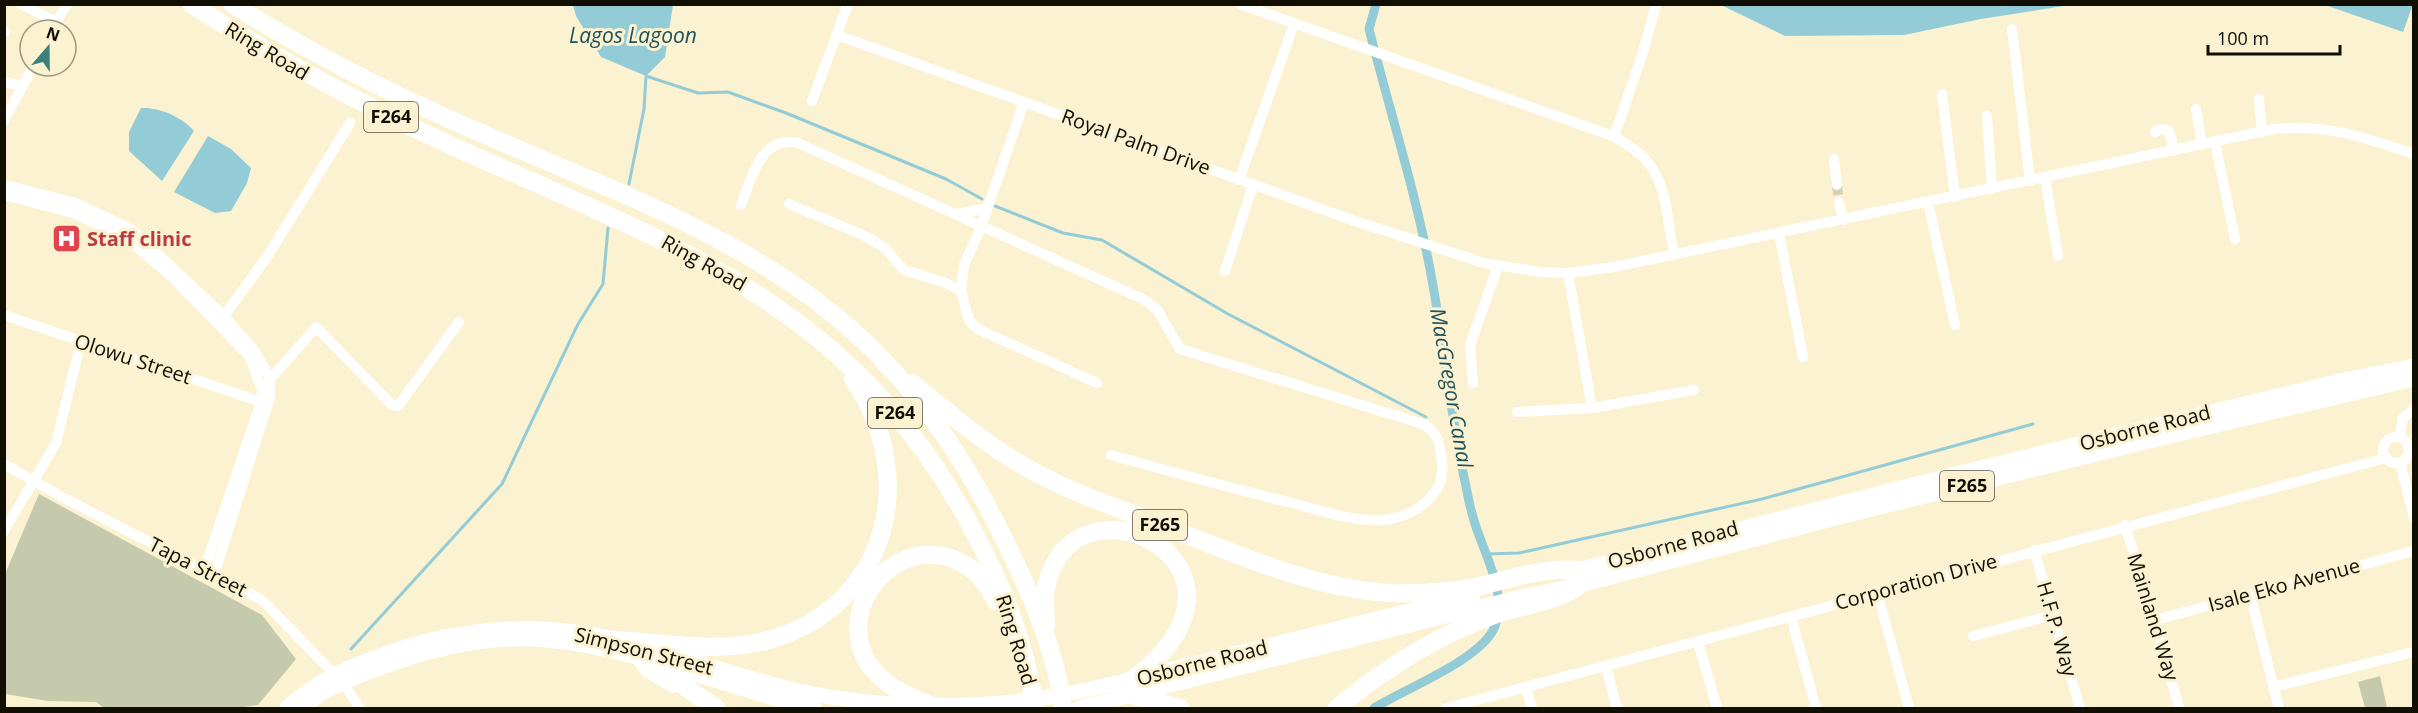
<svg xmlns="http://www.w3.org/2000/svg" width="2418" height="713" viewBox="0 0 2418 713" font-family="'Open Sans',sans-serif">
<rect width="100%" height="100%" fill="#fbf2d1"/>
<path fill="#c5caac" d="M39 494 262 615 296 659 258 705 238 708H104L96 702 48 701 5 694V574Z
M2380 676 2387 708H2365L2358 682Z"/>
<path fill="#93ccd6" d="M2413 4 2403 32 2325 5V4Z
M573 5H673L665 57 646 76 601 57 576 16Z
M1721 5H2070L1981 19 1904 35 1785 36Z
M141 108C160 107 182 117 194 131L162 181 129 151V132Z
M208 136 231 149 251 168 247 183 231 211 215 213 174 192Z"/>
<g fill="none" stroke-linecap="round" stroke-linejoin="round">
<path stroke="#93ccd6" stroke-width="3" d="M629 184 644 109 646 76 698 93 728 92 786 113 946 179 982 199
M995 206 1063 233 1102 240 1228 314 1426 417
M1485 554 1519 553 1762 499 2033 424
M351 649 502 484 578 324 603 284 608 228"/>
<path stroke="#93ccd6" stroke-width="9" d="M1374 708C1404 689 1483 659 1495 626 1508 590 1482 551 1473 517 1469 504 1467 490 1464 477 1450 412 1444 345 1432 280 1417 196 1390 112 1369 29L1376 4"/>
<path stroke="#d8d0b2" stroke-width="10" stroke-dasharray="10 5" stroke-linecap="butt" d="M1837 185 1839 202"/>
<path stroke="#fff" stroke-width="10" d="M21 4 56 22
M1240 4 1610 135C1669 163 1663 197 1674 255
M2012 29 2030 181
M52 30 67 4
M4 32H5
M837 35 1352 220 1484 263 1540 272 1568 273 1614 267 2274 129C2331 124 2361 137 2414 154
M4 82 23 86
M1942 94 1955 197
M2259 99 2262 132
M812 101 848 4
M2196 109 2202 145
M1987 116 1992 189
M4 121 33 66
M2155 132 2160 129 2169 131 2174 151
M1614 137 1643 52 1656 5
M2215 142 2235 239
M1834 159 1837 185
M2045 178 2058 256
M1239 180 1294 24
M4 185 76 203 131 229 224 316 254 350 270 379V397L214 575
M4 195 73 213 126 238 172 277 249 356 262 390 261 402 204 570
M1839 202 1843 220
M1928 202 1955 325
M789 204 865 236 885 248 904 270 946 283 961 291 969 320 978 329 1097 383
M741 205C752 177 761 135 798 143L1147 301 1158 311 1180 349 1423 424C1440 433 1439 444 1442 462 1446 492 1419 514 1390 519 1359 524 1326 512 1296 504 1234 489 1172 472 1111 455
M957 214 987 208
M1779 233 1803 357
M1225 271 1253 185
M1568 273 1592 408
M961 291 964 265 981 227 1024 102
M4 315 261 402
M224 316 269 254 350 123
M267 383 316 327 392 405 398 406 459 322
M1473 383 1470 345 1498 266
M1517 412 1592 408 1694 390
M2383 450a13 13 0 1 1 26 0a13 13 0 1 1-26 0Z
M2399 437 2403 418 2414 409
M2400 463 2414 517
M4 464 62 497 262 600 343 683 360 708
M2125 525 2155 620 2179 708
M4 531 56 443 81 342
M2034 550 2080 708
M1877 592 1909 708
M2250 594 2279 708
M1791 617 1816 708
M2155 620 2414 551
M1973 636 2054 615
M1698 642 1717 708
M635 657 646 672 673 688
M1606 666 1617 708
M2273 687 2414 652
M1526 688 1532 708
M1447 708 2386 458"/>
<path stroke="#fff" stroke-width="15" d="M1567 573 1956 474 2344 380 2414 366
M287 708C316 680 350 666 388 653 451 631 516 623 582 633 657 644 729 676 803 692 856 703 913 707 968 705 1042 703 1115 684 1186 666 1282 643 1378 618 1473 595
M301 708C327 686 362 674 394 663 443 646 494 635 546 640 638 648 724 688 814 708
M1079 708 1521 597 1580 585 1847 515 2178 434 2414 379"/>
<path stroke="#fff" stroke-width="18" d="M191 4C275 58 360 104 450 145 672 245 855 303 975 534 1003 587 1027 649 1035 708
M232 4C304 49 379 88 456 122 603 189 770 240 884 361 931 410 970 470 1000 531 1028 587 1055 646 1063 708
M912 383C948 412 982 442 1022 465 1066 491 1116 507 1164 526 1237 554 1310 588 1389 593 1418 594 1447 592 1475 587 1509 580 1543 567 1578 570
M1046 625C1046 612 1043 597 1047 584 1075 464 1284 566 1132 680
M615 640C663 643 718 653 765 641 888 609 921 478 853 379
M646 660 716 708
M1134 696 1180 708
M930 705C911 698 894 690 879 676 825 624 886 532 956 560 974 568 988 583 996 601
M1337 708C1384 669 1436 636 1494 615 1521 605 1557 603 1580 585"/>
</g>
<defs>
<symbol id="hospital-square" viewBox="-11 -11 22 22"><rect x="-9" y="-9" width="18" height="18" rx="4" fill="#e0444e" stroke="#fbf2d1"/><path d="M-5-5h3v3.5h4V-5h3V5h-3V1.5h-4V5h-3Z" fill="#fff"/></symbol>
</defs>
<g fill-rule="evenodd">
<use href="#hospital-square" x="50" y="222" width="33" height="33"/>
</g>
<g text-anchor="middle" stroke-width="6" stroke-linejoin="round" paint-order="stroke">
<g fill="#fbf2d1" stroke="#575242" stroke-width="1.5">
<rect x="364" y="102" width="54" height="30" rx="4.5"/>
<rect x="868" y="398" width="54" height="30" rx="4.5"/>
<rect x="1940" y="471" width="54" height="30" rx="4.5"/>
<rect x="1133" y="510" width="54" height="30" rx="4.5"/>
</g>
<g font-size="18" font-weight="bold" fill="#110e04">
<text x="391" y="123">F264</text>
<text x="895" y="419">F264</text>
<text x="1967" y="492">F265</text>
<text x="1160" y="531">F265</text>
</g>
<g font-size="20" fill="#110e04" stroke="#fbf2d1">
<text transform="translate(267 51) rotate(31)" y="7">Ring Road</text>
<text transform="translate(1136 142) rotate(20)" y="7">Royal Palm Drive</text>
<text transform="translate(704 263) rotate(29)" y="7">Ring Road</text>
<text transform="translate(133 359) rotate(18)" y="7">Olowu Street</text>
<text transform="translate(2145 428) rotate(-14)" y="7">Osborne Road</text>
<text transform="translate(1673 545) rotate(-15)" y="7">Osborne Road</text>
<text transform="translate(198 567) rotate(27)" y="7">Tapa Street</text>
<text transform="translate(1916 582) rotate(-15)" y="7">Corporation Drive</text>
<text transform="translate(2284 585) rotate(-15)" y="7">Isale Eko Avenue</text>
<text transform="translate(2153 617) rotate(73)" y="7">Mainland Way</text>
<text transform="translate(2057 629) rotate(74)" y="7">H.F.P. Way</text>
<text transform="translate(1016 640) rotate(73)" y="7">Ring Road</text>
<text transform="translate(644 651) rotate(14)" y="7">Simpson Street</text>
<text transform="translate(1202 663) rotate(-14)" y="7">Osborne Road</text>
</g>
<g font-size="20" font-weight="bold" fill="#be3a42" stroke="#fbf2d1" text-anchor="start">
<text x="87" y="246">Staff clinic</text>
</g>
<g font-size="21" font-style="italic" fill="#20525a" stroke="#fbf2d1">
<text x="633" y="43">Lagos Lagoon</text>
<text transform="translate(1451 388) rotate(80)" y="7">MacGregor Canal</text>
</g>
</g>
<rect width="2418" height="713" fill="none" stroke="#110e04" stroke-width="12"/>
<g transform="translate(48 48) rotate(20)"><circle r="28" fill="#fbf2d1" stroke="#9d977f" stroke-width="1.5"/>
<path d="M0-4.5L10 22L0 15L-10 22Z" fill="#3b8179"/>
<text y="-9" font-size="16" font-weight="bold" text-anchor="middle" fill="#110e04">N</text>
</g>
<path d="M2208 45v9h132v-9" fill="none" stroke="#110e04" stroke-width="3"/>
<text x="2217" y="45" font-size="18" fill="#110e04" stroke="#fbf2d1" stroke-width="4.5" paint-order="stroke">100 m</text>
</svg>
